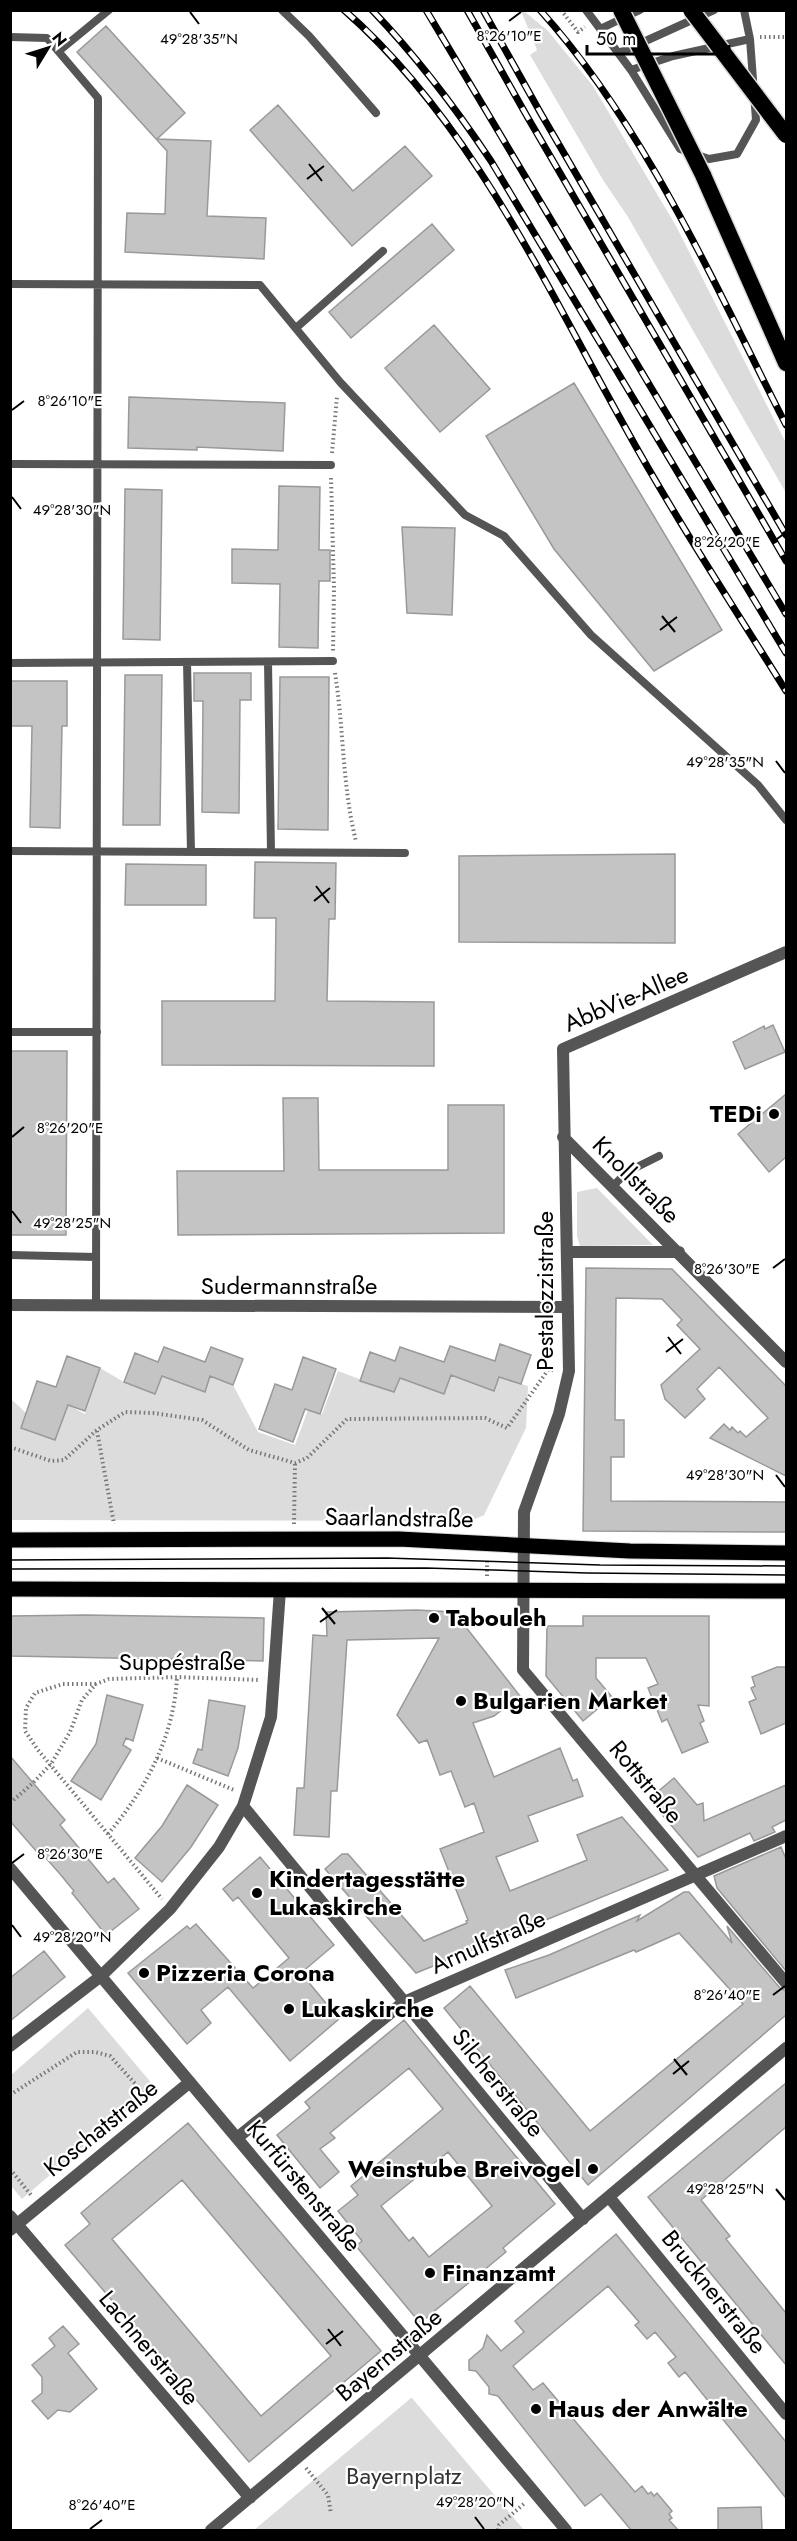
<svg xmlns="http://www.w3.org/2000/svg" width="797" height="2541" viewBox="0 0 797 2541" font-family="Jost,sans-serif">
<rect width="100%" height="100%" fill="#fff"/>
<path fill="#dcdcdc" d="M521 11H524L548 31 593 86 676 226 786 443V493L628 217 603 180 530 55 537 50Z
M597 1188 653 1245 580 1246 577 1236V1192Z
M100 1368 124 1382 155 1394 161 1376 205 1391 210 1376 233 1385 258 1432 295 1445 308 1410 322 1414 338 1371 394 1392 399 1378 441 1393 451 1375 494 1391 499 1377 528 1386 526 1428 484 1515 471 1521 11 1520 10 1398 55 1440 68 1405 85 1414Z
M88 2008 154 2086 22 2199 11 2186V2075Z
M412 2398 524 2530H254L411 2398Z"/>
<path fill="#c4c4c4" stroke="#999" stroke-width="1.5" fill-rule="evenodd" d="M106 26 185 113 157 139 211 141 207 216 266 218 264 259 125 252 127 213 165 214 167 151 77 52Z
M278 105 353 191 405 146 432 176 352 246 250 130Z
M432 224 454 250 351 338 329 312Z
M434 325 490 389 440 432 385 368Z
M574 383 722 630 654 671 554 549 486 436Z
M129 397 285 403 283 451 197 447V450L128 448Z
M279 486 320 487 319 550H330V581H319L318 648 279 647 280 584 232 583V549L278 550Z
M125 489 162 490 160 640 123 639Z
M402 527 455 528 452 615 407 613Z
M194 673H251V700H240L239 813 202 812 203 701H194Z
M125 675H162L160 825H123Z
M280 677H329L328 830 278 829Z
M10 681H67V726H62L60 828 30 827 32 726H10Z
M675 854V943L459 942V856Z
M255 862 336 863 335 919H329L327 1001 434 1002V1066L162 1065V1001H275L276 918H254Z
M126 864 206 865V905H125Z
M773 1025 785 1052 745 1069 733 1042 764 1026 765 1029Z
M10 1051H67L66 1235H10Z
M786 1094V1157L769 1172 738 1134Z
M283 1098H318L319 1170H448V1105H504V1233L178 1235 177 1171H284Z
M586 1268 672 1269 786 1386V1476L710 1438 724 1424 730 1430 732 1427 738 1433 740 1431 746 1437 768 1418 719 1367 697 1389 705 1399 685 1418 665 1399 661 1385 700 1349 677 1325 682 1320 662 1299 616 1298 615 1420H624V1457H611V1501L786 1502V1532L583 1531Z
M500 1344 531 1355 521 1384 499 1377 494 1391 451 1375 444 1394 400 1378 394 1392 360 1381 370 1352 395 1361 400 1347 444 1362 450 1346 495 1361Z
M164 1347 205 1362 211 1347 243 1359 233 1385 210 1376 205 1392 162 1376 155 1394 124 1382 135 1353 158 1362Z
M67 1356 100 1368 85 1411 68 1405 55 1440 21 1428 37 1381 56 1387Z
M303 1357 336 1369 320 1414 305 1409 293 1442 259 1429 275 1384 292 1390Z
M417 1610 454 1612 520 1696 494 1716 473 1723 494 1777 560 1748 573 1781 577 1779 583 1796 528 1816 538 1841 496 1857 510 1891 587 1860 577 1835 622 1817 668 1870 416 1973 325 1869 342 1854H348L424 1941 467 1923 466 1921 468 1920 440 1849 484 1832 474 1803 465 1807 451 1771 440 1775 427 1740 419 1743 397 1715 439 1638 347 1640 337 1791H331L329 1837 294 1835 297 1788H304L313 1635 327 1636 326 1612Z
M86 1615 264 1618 263 1661 10 1656V1616Z
M583 1616H709V1706L698 1705 704 1721 700 1723 708 1742 682 1753 667 1719 662 1722 648 1688 658 1684 646 1658H596V1678L612 1697 583 1721 546 1676 547 1626H583Z
M777 1667H786V1723L761 1734 749 1702 756 1699 751 1688 755 1686 752 1677Z
M107 1695 143 1705 133 1741 126 1738 123 1745 131 1750 101 1800 71 1781 96 1744Z
M209 1700 245 1706 238 1748 228 1776 193 1763 198 1749 202 1750Z
M10 1756 65 1820 60 1825 108 1883 114 1878 139 1909 106 1935 72 1893 74 1891 60 1874 45 1857 43 1859 10 1821Z
M674 1778 697 1805 703 1803 704 1821 786 1785V1820L772 1827 775 1832 754 1841 750 1833 698 1857 649 1799Z
M187 1785 218 1805 191 1847 162 1882 135 1858 162 1826Z
M781 1847 786 1859V1971L717 1888 714 1876Z
M260 1857 334 1945 301 1973 339 2019 290 2061 228 1987 201 2010 211 2023 187 2044 128 1973 187 1926 190 1929 196 1924 253 1988 289 1958 238 1897 233 1901 223 1889Z
M684 1892H689L732 1943 727 1926 780 1988 786 1991V2015L588 2185 444 2008 470 1986 590 2131 743 2004 679 1933 636 1952 634 1950 516 1998 505 1970 549 1955 640 1915 637 1921Z
M44 1951 65 1977 10 2021V1978Z
M404 2020 555 2204 503 2248 506 2252 420 2323 356 2246 362 2241 338 2211 358 2195 351 2186 443 2109 409 2068 330 2133 335 2138 320 2149 339 2172 320 2188 277 2135 310 2108 305 2102ZM448 2152 492 2206 429 2257 413 2237 409 2241 381 2206Z
M786 2083V2127L701 2200 730 2236 726 2239 786 2313V2365L648 2197Z
M188 2123 381 2351 249 2462 65 2245 90 2224 81 2213ZM182 2180 331 2356 261 2416 112 2239Z
M616 2234 786 2442V2498L685 2372 679 2377 668 2363 676 2357 665 2344 655 2332 647 2339 635 2325 639 2322 608 2286 513 2366 533 2390 543 2383 635 2492 642 2486 648 2494 651 2492 654 2496 657 2493 672 2511 669 2514 672 2518 669 2520 678 2530H631L601 2494 585 2506 498 2396 489 2394V2387L476 2371 469 2370V2360L483 2348 487 2335 501 2351 524 2332 515 2321Z
M63 2326 79 2344 68 2353 97 2389 70 2412 58 2410 48 2419 32 2401 42 2393V2377L32 2365 55 2346 49 2338Z
M761 2507 762 2530H718V2508Z"/>
<g fill="none" stroke-linecap="round" stroke-linejoin="round">
<defs>
<path id="primary" d="M10 1540 399 1539 630 1551 786 1553
M10 1589 786 1591"/>
<path id="trunk" d="M703 175 786 363"/>
</defs>
<use href="#primary" stroke="#dbdbdb" stroke-width="17"/>
<use href="#trunk" stroke="#dbdbdb" stroke-width="19"/>
<path stroke="#777" stroke-width="4" stroke-dasharray="1.5 3" stroke-linecap="butt" d="M561 10 578 32 585 27
M760 37H786
M332 453 337 397
M331 478 334 589 333 651
M335 673C344 729 342 786 356 841
M97 1431 114 1524
M10 1447 51 1461 64 1460 97 1430 125 1412 153 1413 202 1420 249 1450 295 1463 307 1458 347 1419 485 1418 507 1428 548 1370H556
M294 1524 295 1463
M487 1576V1559
M96 1684H63L35 1693 26 1708 25 1731 38 1750 162 1899
M157 1758 234 1790
M10 1803 32 1784 51 1764 70 1732 82 1700 96 1684 109 1679 177 1677 260 1680
M108 1834C146 1789 174 1737 177 1677
M10 2095 77 2052H95L110 2056 149 2099
M10 2169 31 2195
M306 2468 328 2495 331 2514
M498 2530 499 2525 525 2503"/>
<path stroke="#555" stroke-width="8" d="M282 10 309 36 376 113
M586 10 631 70 680 149 709 159 737 154 756 120 750 39 744 10
M600 29 640 10
M10 37 47 38 98 98 96 1306
M59 51 109 10
M619 53 714 10
M631 70 673 56 750 39
M10 284 260 285 340 382 465 515 504 536 591 635 758 785 786 820
M296 328 383 251
M10 464 331 465
M187 662 191 852
M268 662 271 852
M10 663 333 661
M10 851 405 853
M10 1032H97
M613 1186 627 1172 659 1156
M10 1255 96 1257"/>
<path stroke="#555" stroke-width="12" d="M786 952 563 1049 569 1371 559 1414 524 1512 523 1670 786 1983
M563 1137 786 1362
M567 1252H679
M10 1305 568 1307
M243 1806 583 2219
M10 1868 566 2530
M10 2046 101 1976 170 1909 219 1847 243 1806 271 1717 280 1590
M237 2138 404 2002 786 1836
M609 2197 786 2414
M10 2216 250 2498
M10 2230 190 2082
M211 2530 786 2048"/>
<use href="#primary" stroke="#000" stroke-width="15"/>
<use href="#trunk" stroke="#000" stroke-width="16"/>
<path stroke="#000" stroke-width="1.5" d="M10 1560 387 1558 600 1565 786 1566
M10 1569 426 1568 587 1573 786 1575"/>
<defs>
<path id="rail" d="M344 10C471 121 545 284 625 427 675 518 732 604 786 691
M372 10C417 57 455 107 491 161L786 653
M426 10 786 614
M467 10 528 118 786 561
M483 10 540 112 786 535
M540 10C647 129 714 284 786 425"/>
</defs>
<use href="#rail" stroke="#000" stroke-width="7"/>
<use href="#rail" stroke="#fff" stroke-width="4.5" stroke-dasharray="14" stroke-linecap="butt"/>
<defs>
<path id="trunk-bridge" d="M621 10 703 175
M691 10 786 135"/>
</defs>
<use href="#trunk-bridge" stroke="#dbdbdb" stroke-width="19" stroke-linecap="butt"/>
<use href="#trunk-bridge" stroke="#000" stroke-width="16"/>
</g>
<path fill="none" stroke="#000" stroke-width="2" d="M190 12 199 24M509 21 521 12M309 164 322 181M307 179 324 166M12 410 24 401M12 497 21 509M773 542 785 533M662 616 675 632M660 630 677 617M776 761 785 773M316 886 329 903M314 901 330 888M12 1137 24 1127M12 1211 21 1223M773 1268 785 1259M668 1337 681 1354M666 1352 683 1339M776 1475 785 1487M322 1608 335 1624M320 1622 337 1610M12 1863 24 1854M12 1925 21 1937M773 1995 785 1986M674 2059 687 2075M673 2074 689 2061M776 2189 785 2200M328 2329 341 2346M326 2344 343 2331M475 2517 484 2529M90 2529 102 2520"/>
<g fill="#000" stroke="#fff" stroke-width="2">
<circle cx="774" cy="1114" r="6"/>
<circle cx="434" cy="1618" r="6"/>
<circle cx="461" cy="1701" r="6"/>
<circle cx="257" cy="1893" r="6"/>
<circle cx="144" cy="1973" r="6"/>
<circle cx="289" cy="2009" r="6"/>
<circle cx="593" cy="2169" r="6"/>
<circle cx="430" cy="2273" r="6"/>
<circle cx="536" cy="2409" r="6"/>
</g>
<g text-anchor="middle" stroke-width="4.5" stroke-linejoin="round" paint-order="stroke">
<g font-size="24" fill="#000" stroke="#fff">
<text transform="translate(626 999) rotate(-23)" y="8">AbbVie-Allee</text>
<text transform="translate(636 1180) rotate(45)" y="8">Knollstraße</text>
<text x="289" y="1294">Sudermannstraße</text>
<text transform="translate(545 1291) rotate(-90)" y="8">Pestalozzistraße</text>
<text transform="translate(399 1518) rotate(1)" y="8">Saarlandstraße</text>
<text x="182" y="1670">Suppéstraße</text>
<text transform="translate(646 1782) rotate(50)" y="8">Rottstraße</text>
<text transform="translate(488 1942) rotate(-24)" y="8">Arnulfstraße</text>
<text transform="translate(498 2083) rotate(51)" y="8">Silcherstraße</text>
<text transform="translate(101 2128) rotate(-39)" y="8">Koschatstraße</text>
<text transform="translate(304 2186) rotate(50)" y="8">Kurfürstenstraße</text>
<text transform="translate(714 2292) rotate(51)" y="8">Brucknerstraße</text>
<text transform="translate(149 2348) rotate(50)" y="8">Lachnerstraße</text>
<text transform="translate(389 2355) rotate(-40)" y="8">Bayernstraße</text>
</g>
<g font-size="24" font-weight="bold" fill="#000" stroke="#fff" text-anchor="start">
<text x="762" y="1122" text-anchor="end">TEDi</text>
<text x="446" y="1626">Tabouleh</text>
<text x="473" y="1709">Bulgarien Market</text>
<text x="269" y="1887">Kindertagesstätte<tspan x="269" dy="28">Lukaskirche</tspan></text>
<text x="156" y="1981">Pizzeria Corona</text>
<text x="301" y="2017">Lukaskirche</text>
<text x="581" y="2177" text-anchor="end">Weinstube Breivogel</text>
<text x="442" y="2281">Finanzamt</text>
<text x="548" y="2417">Haus der Anwälte</text>
</g>
<g font-size="24" fill="#333" stroke="#fff">
<text x="404" y="2484">Bayernplatz</text>
</g>
</g>
<g font-size="15" text-anchor="middle" fill="#000" stroke="#fff" stroke-width="4.5" stroke-linejoin="round" paint-order="stroke">
<text x="509" y="41">8°26'10"E</text>
<text x="199" y="44">49°28'35"N</text>
<text x="70" y="406">8°26'10"E</text>
<text x="72" y="515">49°28'30"N</text>
<text x="727" y="547">8°26'20"E</text>
<text x="725" y="767">49°28'35"N</text>
<text x="70" y="1133">8°26'20"E</text>
<text x="72" y="1228">49°28'25"N</text>
<text x="727" y="1274">8°26'30"E</text>
<text x="725" y="1480">49°28'30"N</text>
<text x="70" y="1859">8°26'30"E</text>
<text x="72" y="1942">49°28'20"N</text>
<text x="727" y="2000">8°26'40"E</text>
<text x="725" y="2194">49°28'25"N</text>
<text x="475" y="2507">49°28'20"N</text>
<text x="102" y="2510">8°26'40"E</text>
</g>
<rect width="797" height="2541" fill="none" stroke="#000000" stroke-width="24"/>
<g transform="translate(48 48) rotate(52)" stroke="#ffffff" stroke-width="4.5" paint-order="stroke">
<path d="M0-4.5L10 22L0 15L-10 22Z" fill="#000000"/>
<text y="-9" font-size="16" font-weight="bold" text-anchor="middle" fill="#000000">N</text>
</g>
<path d="M587 45v9h142v-9" fill="none" stroke="#000000" stroke-width="3"/>
<text x="596" y="45" font-size="18" fill="#000000" stroke="#ffffff" stroke-width="4.5" paint-order="stroke">50 m</text>
</svg>
